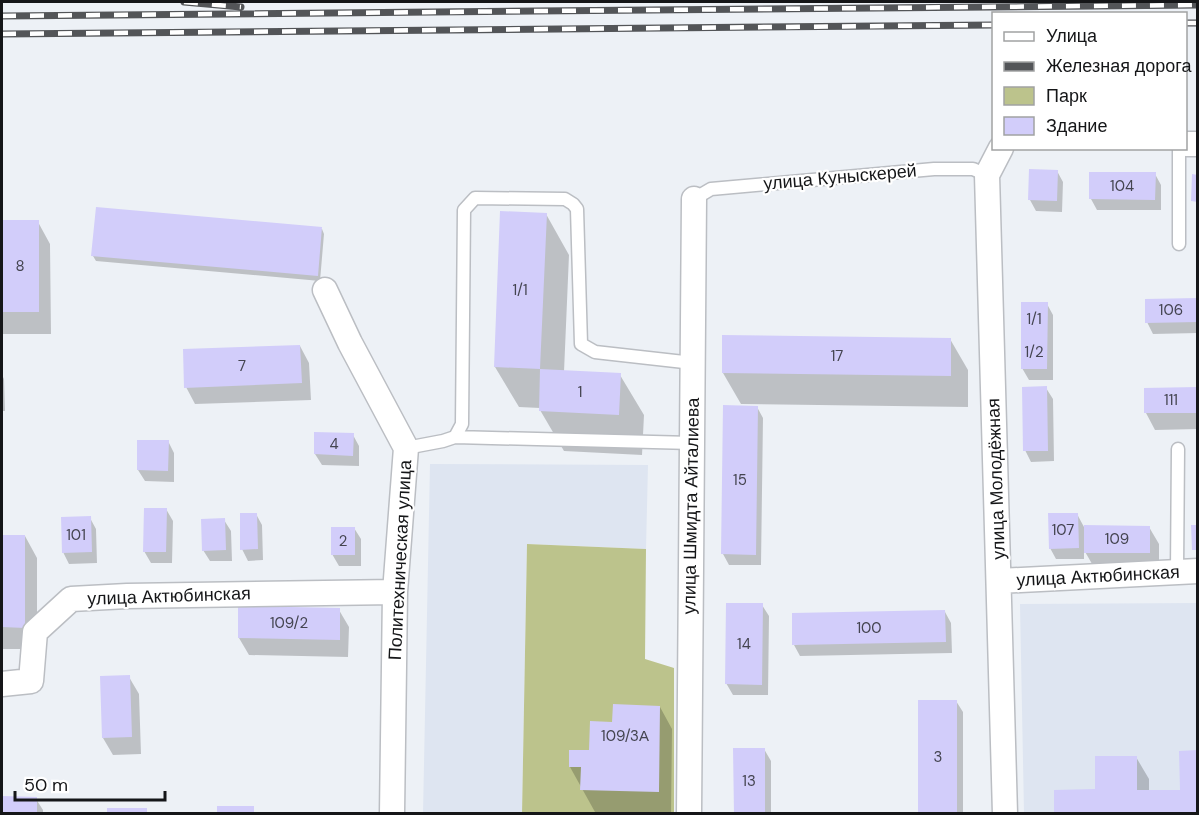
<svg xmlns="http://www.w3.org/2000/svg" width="1199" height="815" viewBox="0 0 1199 815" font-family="'DM Sans',sans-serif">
<rect width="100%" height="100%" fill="#edf1f6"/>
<path fill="#dee5f1" d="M430 464 648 465 646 549 527 544 522 813 423 814Z
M1197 603V813H1024L1020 604Z"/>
<path fill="#bcc38c" d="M527 544 646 549 645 659 674 668V813L522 814Z"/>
<path fill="#0003" d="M1057 171 1063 182 1062 212 1036 211 1030 200Z
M1155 174 1161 185V210H1097L1091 199Z
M546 214 569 255 564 372 620 375 644 415 642 455 564 451 540 410V408L519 407 495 367Z
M2 222H38L50 244 51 334H2Z
M322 229 324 234 320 281 96 261 93 256Z
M1198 300V333L1153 334 1147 322Z
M1047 304 1053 315V380H1029L1022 368Z
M950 339 968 370V407L741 404 723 373Z
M300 346 309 363 311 400 195 404 186 387Z
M2 375 4 379 5 411H2Z
M1046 388 1053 399 1054 461 1031 462 1025 450Z
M1198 389V429L1155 430 1146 413Z
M757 407 763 418 761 565H729L723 554Z
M353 435 359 446V466L322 465 315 454Z
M168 441 174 453V482L145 481 138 470Z
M166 509 173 521 172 563H151L144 551Z
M256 514 262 525 263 560 248 561 242 549Z
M1077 514 1084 527H1149L1159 544V570L1095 569 1084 550V559H1056L1050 548Z
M90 518 96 529 97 563 69 564 63 552Z
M224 520 231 531 232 561H210L203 550Z
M354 528 361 539V566H339L332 554Z
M2 536H25L37 558V649H2Z
M762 605 769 616 768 695H733L726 683Z
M339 610 349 627 348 657 249 655 239 638Z
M945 612 951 623 952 653 800 656 794 645Z
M129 677 139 694 141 754 113 755 103 738Z
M956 701 963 712V814H920Z
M660 707 672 729 671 814 595 812 570 767 590 752 614 724Z
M764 749 771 761V814H735Z
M1136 757 1149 779V792H1181L1198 814 1097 791Z
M2 797 36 799 43 810V814H2Z"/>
<path fill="#d2cdfa" d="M1029 169 1058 170 1057 201 1028 200Z
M1089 172H1156L1155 200 1089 199Z
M1192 174 1198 175V202L1191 201Z
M96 207 322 227 318 276 91 256Z
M500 211 547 213 540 369 494 367Z
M2 220H39V312H2Z
M1198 298V322L1145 323V299Z
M1021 302H1048L1047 369H1021Z
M722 335 951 338V376L722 373Z
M300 345 302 383 184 388 183 349Z
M540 369 621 373 619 415 539 411Z
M1047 386 1048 451H1023L1022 387Z
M1198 387V413H1144V388Z
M723 405 758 406 756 555 721 554Z
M314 432 354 433 353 456 314 454Z
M137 440H169L168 471 137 470Z
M144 508H167L166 552H143Z
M240 513H257L258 549 240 550Z
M1048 513H1078L1079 548 1049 549Z
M91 516 92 552 62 553 61 517Z
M225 518 226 550 202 551 201 519Z
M1084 525 1150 526V553H1084Z
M1191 525H1198V550H1192Z
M331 527H355V555H331Z
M2 535H25V628L2 627Z
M726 603H763L762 685 725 684Z
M238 606 340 608V640L238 638Z
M945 610 946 642 792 645V613Z
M130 675 132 737 102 738 100 676Z
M918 700H957V814H918Z
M613 704 660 706 659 792 580 790 581 767H569V750H589L590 721 612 722Z
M733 748H765V814H734Z
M1198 750V814H1054V790L1095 789V756H1137V790H1180L1179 751Z
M2 796 37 797V814H2Z
M217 806H254V814H217Z
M107 808H147V814H107Z"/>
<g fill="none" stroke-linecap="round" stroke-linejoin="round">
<defs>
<path id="service" d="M694 199 711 189 934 169H973L987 175
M1179 244V148
M455 437 692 443
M406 448 443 441 455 437 462 424 464 210 475 198 565 199 573 204 577 209 581 344 595 352 693 363
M1177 571 1178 449"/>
<path id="minor" d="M1186 144H1198
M1001 148 987 175 1005 814
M325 290 350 343 406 448 395 592 392 814
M999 581 1198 571
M2 684 31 681 35 632 71 599 127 596 395 592
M689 814 694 199"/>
</defs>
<use href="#service" stroke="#bbbec3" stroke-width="15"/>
<use href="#minor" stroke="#bbbec3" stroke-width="27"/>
<use href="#service" stroke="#fff" stroke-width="12"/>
<use href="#minor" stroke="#fff" stroke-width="24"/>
<defs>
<path id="rail" d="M184 2 241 7
M2 16 1198 5
M1186 23H1198
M2 34 994 25"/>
</defs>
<use href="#rail" stroke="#535558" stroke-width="7"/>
<use href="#rail" stroke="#fff" stroke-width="4.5" stroke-dasharray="14" stroke-linecap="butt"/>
</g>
<g text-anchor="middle" stroke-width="4.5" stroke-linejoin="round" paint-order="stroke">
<g font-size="15" fill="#444450">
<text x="1122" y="191">104</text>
<text x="20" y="271">8</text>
<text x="520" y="295">1/1</text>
<text x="1171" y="315">106</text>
<text x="1034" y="324">1/1</text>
<text x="1034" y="357">1/2</text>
<text x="837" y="361">17</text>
<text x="242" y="371">7</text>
<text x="580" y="397">1</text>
<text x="1171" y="405">111</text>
<text x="334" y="449">4</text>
<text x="740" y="485">15</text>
<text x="1063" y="535">107</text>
<text x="76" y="540">101</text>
<text x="1117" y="544">109</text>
<text x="343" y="546">2</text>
<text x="289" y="628">109/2</text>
<text x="869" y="633">100</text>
<text x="744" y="649">14</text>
<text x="625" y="741">109/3А</text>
<text x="938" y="762">3</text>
<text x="749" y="786">13</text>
</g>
<g font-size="18" fill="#151618" stroke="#fff">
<text transform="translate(840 177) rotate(-5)" y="6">улица Куныскерей</text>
<text transform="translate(996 479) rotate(-92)" y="6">улица Молодёжная</text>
<text transform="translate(691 506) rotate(-89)" y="6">улица Шмидта Айталиева</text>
<text transform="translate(400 560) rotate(-87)" y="6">Политехническая улица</text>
<text transform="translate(1098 576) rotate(-3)" y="6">улица Актюбинская</text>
<text transform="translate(169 596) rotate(-2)" y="6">улица Актюбинская</text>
</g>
</g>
<rect width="1199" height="815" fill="none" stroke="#151618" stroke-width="6"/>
<rect x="992" y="12" width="195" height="138" fill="#ffffff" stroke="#a1a2a3" stroke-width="1.5"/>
<rect x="1004" y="32" width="30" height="9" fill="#ffffff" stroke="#a1a2a3" stroke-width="1.5"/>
<text x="1046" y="42" font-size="18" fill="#151618">Улица</text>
<rect x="1004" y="62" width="30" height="9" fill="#535558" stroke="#a1a2a3" stroke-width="1.5"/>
<text x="1046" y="72" font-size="18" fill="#151618">Железная дорога</text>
<rect x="1004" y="87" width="30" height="18" fill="#bcc38c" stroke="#a1a2a3" stroke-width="1.5"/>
<text x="1046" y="102" font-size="18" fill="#151618">Парк</text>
<rect x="1004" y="117" width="30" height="18" fill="#d2cdfa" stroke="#a1a2a3" stroke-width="1.5"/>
<text x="1046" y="132" font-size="18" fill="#151618">Здание</text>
<path d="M15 791v9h150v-9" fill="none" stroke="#151618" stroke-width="3"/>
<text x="24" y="791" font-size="18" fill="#151618" stroke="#ffffff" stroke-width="4.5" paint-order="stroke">50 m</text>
</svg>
